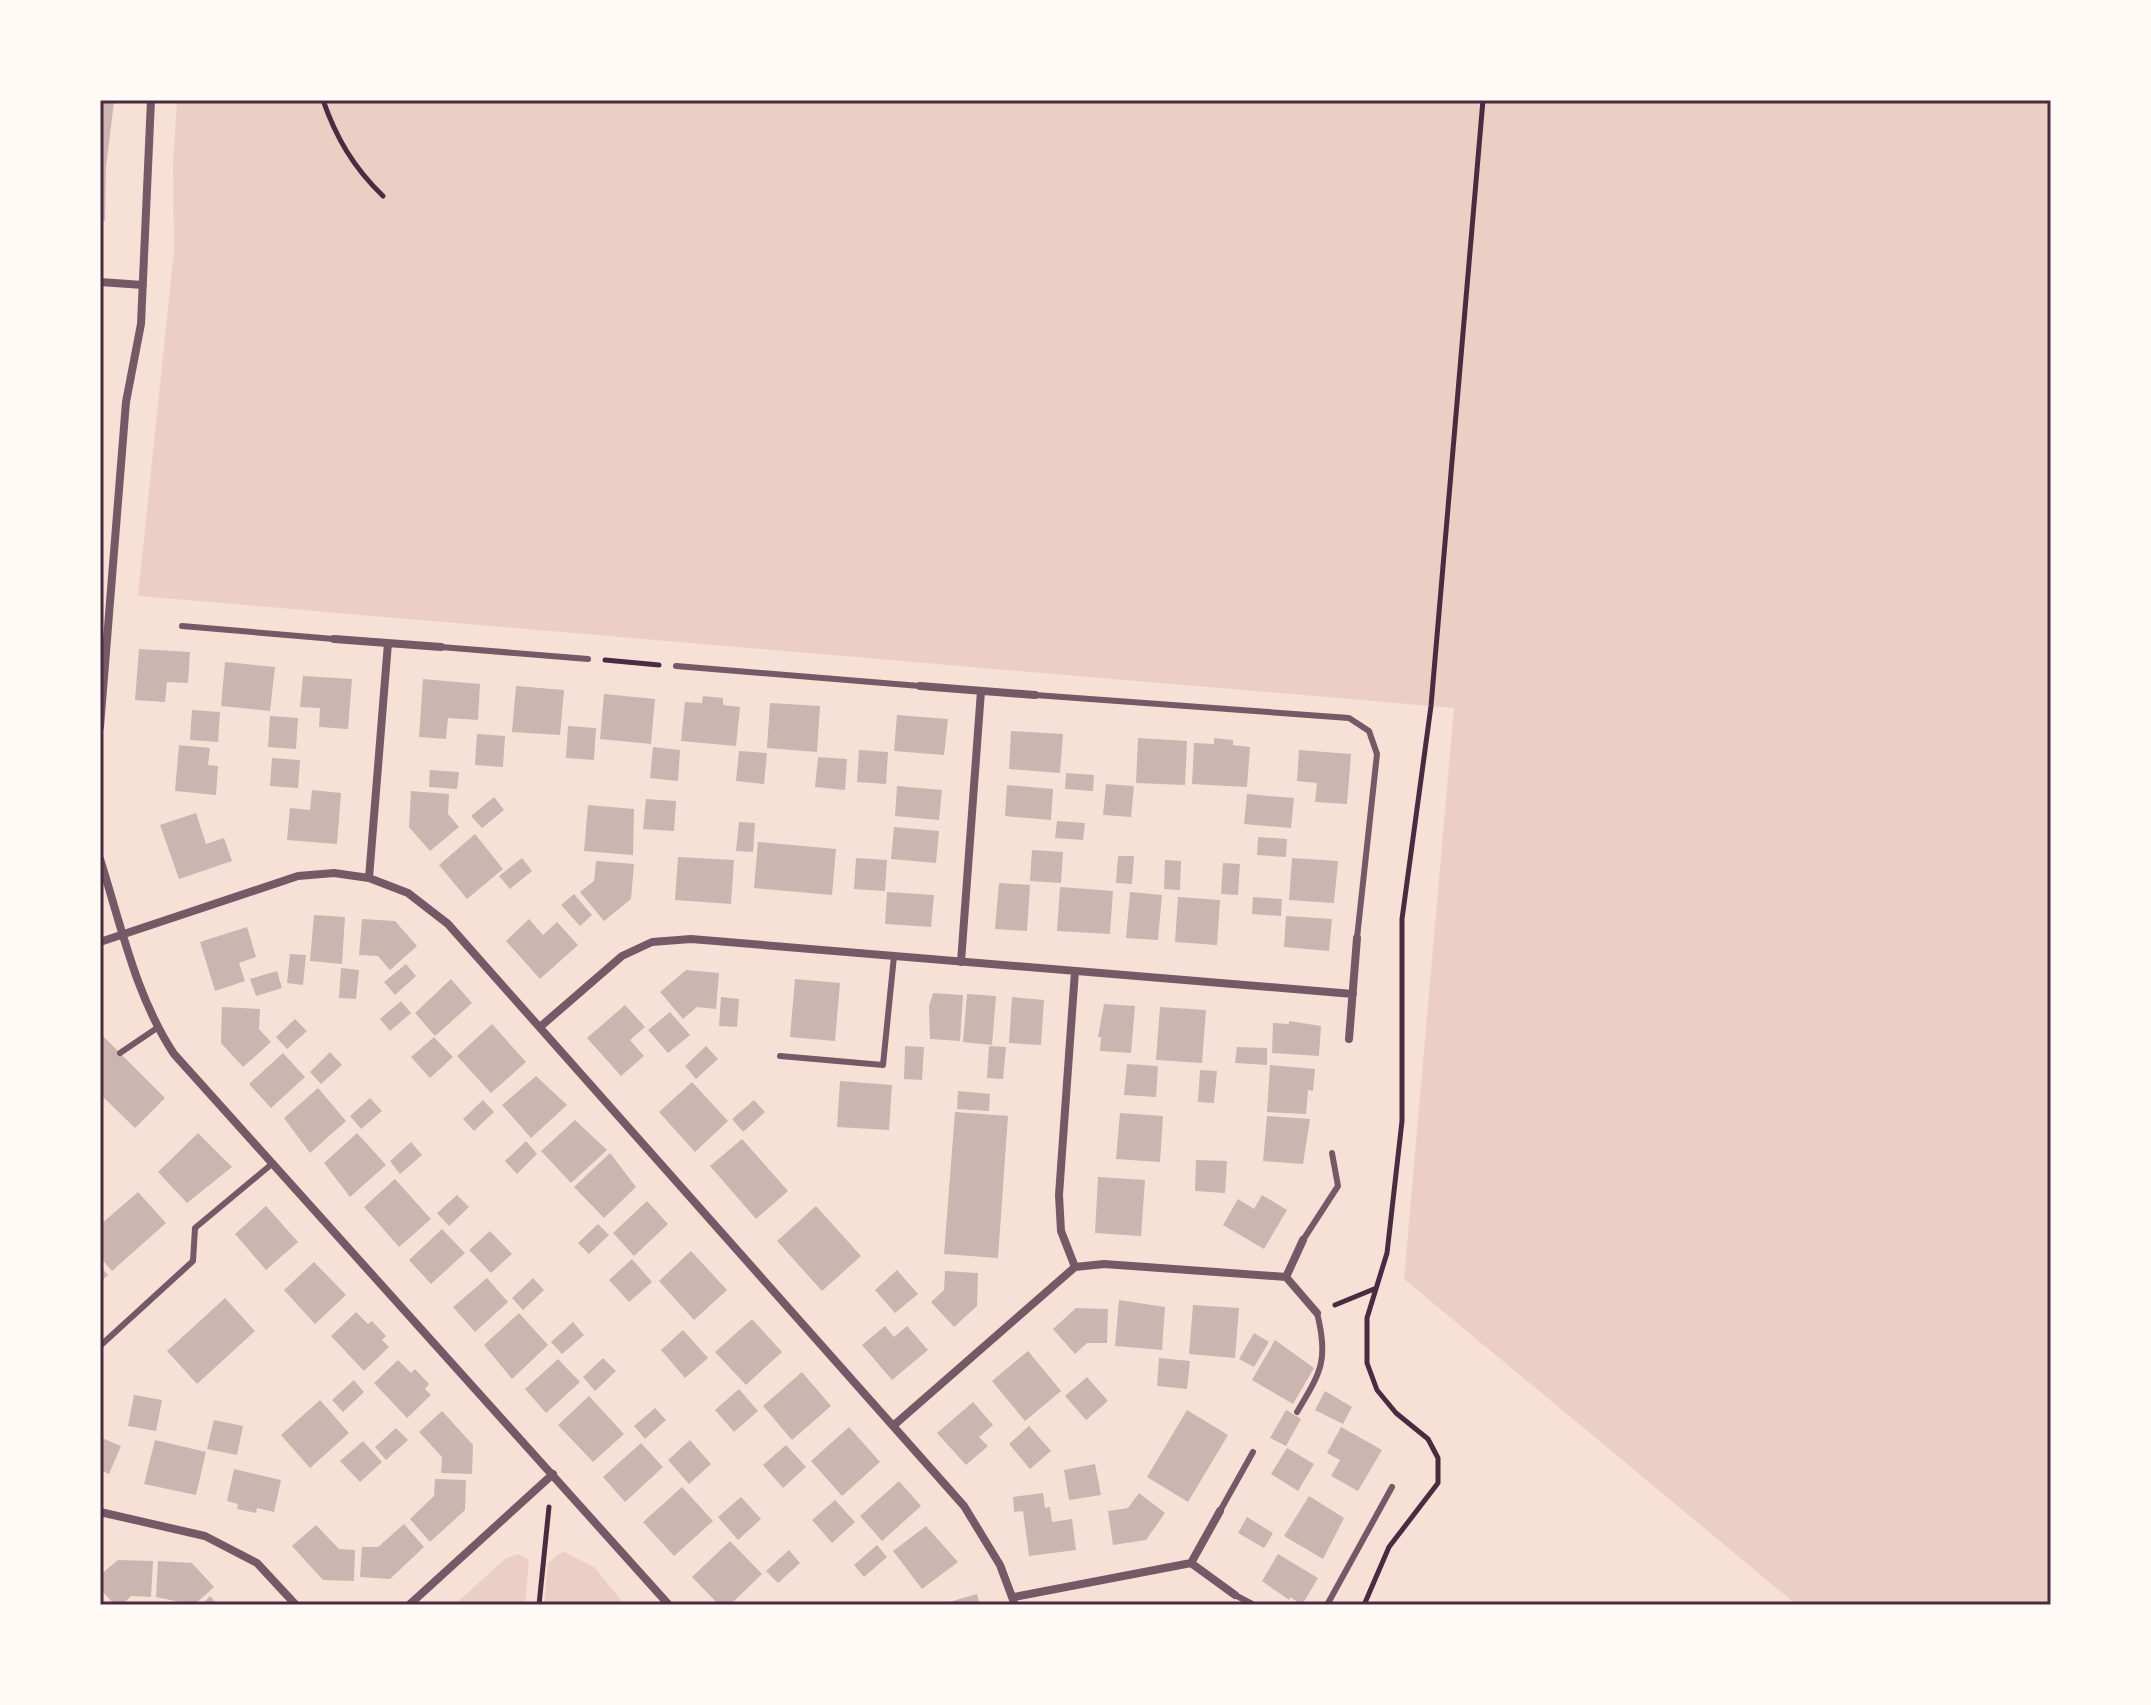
<svg xmlns="http://www.w3.org/2000/svg" width="2151" height="1705" viewBox="0 0 2151 1705" font-family="'Varela Round',sans-serif">
<rect width="100%" height="100%" fill="#f7e1d7"/>
<path fill="#ebcfc5" d="M177 100H2051V1605H1797L1404 1279 1454 708 138 596 174 250 173 161Z
M563 1551 594 1567 625 1605H544L548 1563Z
M518 1554 529 1560 525 1605H454L505 1559Z"/>
<path fill="#ccb4b1" d="M100 100 114 102 106 167 105 221H100Z
M139 649 190 652 188 683 167 682 165 702 135 700Z
M225 662 275 667 270 711 221 706Z
M303 676 352 679 348 729 319 727 320 708 300 707Z
M423 679 480 684 478 720 448 718 446 739 419 737Z
M516 686 564 690 560 735 512 732Z
M604 694 655 699 651 744 600 739Z
M703 696 723 698V705L740 707 736 746 681 741 685 702 702 703Z
M770 703 820 706 817 752 767 748Z
M192 710 220 712 218 742 190 740Z
M897 715 948 719 944 755 894 751Z
M270 716 298 718 296 749 268 747Z
M568 726 596 728 594 760 566 758Z
M1011 731 1063 734 1060 773 1009 769Z
M477 734 505 736 503 767 475 765Z
M1138 738 1187 741 1185 785 1136 783Z
M1214 738 1233 740V745L1250 747 1247 787 1192 784 1194 743 1214 744Z
M179 745 210 748 208 765 218 766 216 795 175 791Z
M653 747 680 750 678 781 650 778Z
M859 750 888 752 886 784 857 782Z
M1299 750 1351 754 1347 804 1315 802 1317 783 1297 781Z
M739 751 767 753 764 784 736 781Z
M818 757 847 759 845 790 815 787Z
M272 758 300 760 298 788 270 786Z
M430 770 459 772 457 789 429 787Z
M1066 773 1094 775 1093 791 1065 789Z
M1106 784 1134 786 1131 817 1103 815Z
M1007 785 1053 789 1051 820 1005 816Z
M897 786 942 790 939 820 895 816Z
M312 790 341 793 337 844 287 840 290 808 310 810Z
M411 791 449 794 448 814 459 827 430 851 409 827Z
M1247 794 1294 798 1291 828 1244 824Z
M494 797 504 810 482 828 471 816Z
M646 799 676 801 674 831 643 829Z
M588 805 634 809 633 855 584 851Z
M196 813 206 844 224 838 232 861 179 879 160 825Z
M1057 821 1085 823 1083 840 1055 838Z
M739 822 755 823 753 852 736 851Z
M894 827 939 831 936 863 891 859Z
M475 834 503 869 467 899 439 865Z
M1258 837 1287 839 1286 857 1257 855Z
M758 842 836 849 832 895 754 888Z
M1032 850 1063 852 1061 883 1030 881Z
M1118 856H1134L1132 884 1116 883Z
M678 857 734 860 731 904 675 900Z
M522 858 532 871 510 889 499 876Z
M856 858 887 860 885 891 854 889Z
M1292 858 1338 861 1334 903 1289 900Z
M1165 860 1181 861 1180 890 1164 889Z
M596 861 634 864 631 899 604 921 580 892 594 881Z
M1223 863 1240 864 1238 895 1221 894Z
M999 883 1030 885 1027 931 995 929Z
M1060 887 1113 891 1110 934 1057 931Z
M887 892 934 895 931 927 885 924Z
M1130 892 1162 895 1158 940 1126 938Z
M574 894 592 915 580 926 561 905Z
M1178 897 1220 900 1217 945 1175 942Z
M1253 897 1282 899 1281 916 1252 914Z
M314 915 345 917 342 964 310 961Z
M1286 916 1332 919 1329 951 1284 947Z
M362 919 395 921 417 946 390 970 378 956 359 955Z
M529 919 543 935 557 922 578 945 540 979 506 941Z
M247 927 256 957 239 963 245 981 215 991 200 942Z
M290 954 306 955 303 985 287 983Z
M406 964 416 976 395 995 384 982Z
M341 968 359 970 356 999 339 998Z
M686 970 719 973 716 1009 697 1007 683 1019 660 992Z
M277 971 282 988 256 996 250 979Z
M451 979 472 1003 435 1036 415 1013Z
M795 979 840 983 835 1041 790 1037Z
M933 993 963 995 960 1041 930 1039 929 1006Z
M967 994 996 996 992 1045 963 1042Z
M721 997 739 999 737 1027 719 1026Z
M1012 997 1044 1000 1041 1045 1009 1043Z
M401 1001 411 1013 390 1031 380 1019Z
M1104 1004 1135 1006 1131 1053 1100 1051 1101 1037H1098Z
M625 1005 645 1027 630 1040 644 1056 621 1076 587 1038Z
M222 1007 260 1009 259 1029 271 1042 243 1067 221 1043Z
M1160 1007 1206 1010 1202 1063 1156 1060Z
M670 1012 690 1035 668 1053 648 1030Z
M295 1019 307 1031 287 1049 276 1037Z
M1289 1021 1321 1026 1319 1056 1272 1053 1273 1023 1289 1024Z
M492 1024 526 1062 491 1093 457 1056Z
M100 1033 165 1098 135 1128 100 1094 103 1082Z
M434 1037 453 1057 430 1078 411 1057Z
M706 1046 718 1059 696 1079 685 1066Z
M905 1046 924 1047 922 1080 904 1079Z
M989 1046 1006 1047 1003 1079 987 1078Z
M1237 1047 1267 1048V1065L1235 1063Z
M330 1052 342 1065 321 1084 310 1072Z
M283 1053 305 1077 271 1108 249 1084Z
M1127 1064 1158 1066 1156 1097 1124 1095Z
M1270 1065 1315 1069 1313 1091 1308 1090 1306 1114 1267 1112Z
M1200 1070 1217 1071 1214 1103 1198 1102Z
M536 1076 567 1105 531 1138 502 1105Z
M840 1081 892 1085 889 1130 837 1127Z
M692 1082 728 1121 695 1152 659 1112Z
M318 1088 346 1121 310 1153 284 1118Z
M958 1091 990 1094 989 1111 957 1109Z
M370 1098 382 1111 361 1129 350 1116Z
M483 1100 494 1112 474 1131 463 1119Z
M754 1100 765 1112 743 1132 732 1119Z
M955 1112 1008 1116 998 1258 944 1254Z
M1120 1113 1163 1116 1160 1162 1116 1159Z
M1267 1116 1310 1119 1303 1164 1263 1161Z
M575 1120 607 1150 571 1183 541 1151Z
M198 1133 232 1167 187 1203 158 1172Z
M357 1133 386 1165 350 1197 324 1163Z
M742 1139 788 1191 756 1219 710 1166Z
M526 1141 537 1154 517 1174 505 1161Z
M411 1142 422 1155 400 1174 390 1161Z
M610 1153 636 1187 604 1218 574 1187Z
M1196 1160 1227 1161 1225 1193 1195 1191Z
M1098 1177 1145 1180 1141 1236 1095 1233Z
M395 1179 431 1219 399 1247 364 1207Z
M138 1192 166 1223 112 1271 100 1257V1225Z
M457 1195 469 1207 449 1226 437 1213Z
M1262 1195 1287 1210 1264 1249 1223 1225 1238 1199 1254 1209Z
M647 1201 668 1224 634 1256 613 1233Z
M266 1206 298 1242 266 1270 235 1234Z
M816 1206 861 1256 822 1291 777 1241Z
M598 1224 609 1235 589 1254 578 1243Z
M442 1229 465 1253 431 1284 409 1260Z
M490 1231 512 1254 491 1273 469 1250Z
M691 1251 727 1290 694 1320 659 1281Z
M632 1259 652 1282 629 1302 609 1280Z
M314 1262 346 1295 315 1324 284 1290Z
M100 1266 108 1275 100 1282Z
M897 1270 918 1294 895 1313 875 1290Z
M945 1271 978 1273 977 1306 954 1327 931 1302 944 1290Z
M487 1278 508 1302 475 1332 453 1307Z
M533 1278 544 1290 523 1310 512 1298Z
M225 1298 255 1331 197 1384 167 1351Z
M1119 1300 1165 1307 1162 1350 1115 1346Z
M1193 1305 1239 1308 1235 1358 1189 1354Z
M1076 1308 1108 1309 1107 1343H1087L1075 1354 1053 1329Z
M356 1312 368 1324 372 1321 386 1336 382 1340 389 1347 364 1371 331 1336Z
M519 1313 548 1345 512 1379 484 1345Z
M752 1319 782 1352 746 1385 715 1352Z
M573 1322 584 1335 562 1354 551 1342Z
M885 1326 894 1337 907 1326 928 1350 892 1380 862 1345Z
M683 1330 708 1358 685 1378 661 1350Z
M1254 1333 1269 1342 1254 1367 1239 1359Z
M1275 1340 1314 1368 1293 1404 1252 1380Z
M1028 1351 1061 1391 1025 1421 992 1381Z
M603 1358 616 1371 595 1391 583 1377Z
M1159 1358 1190 1361 1187 1389 1157 1386Z
M558 1359 580 1382 546 1413 525 1389Z
M398 1360 411 1373 415 1369 429 1384 425 1389 431 1395 407 1418 374 1383Z
M802 1372 831 1406 792 1440 763 1406Z
M1087 1377 1108 1401 1086 1420 1065 1396Z
M354 1380 364 1392 343 1412 332 1400Z
M739 1389 758 1411 734 1432 715 1410Z
M1325 1391 1352 1407 1343 1424 1315 1410Z
M134 1395 162 1400 156 1431 128 1426Z
M589 1396 624 1434 593 1462 558 1425Z
M320 1400 349 1433 310 1468 281 1435Z
M973 1402 993 1425 979 1437 988 1446 966 1465 937 1433Z
M655 1408 666 1420 645 1439 634 1426Z
M1187 1410 1228 1435 1188 1502 1147 1477Z
M1286 1410 1301 1419 1286 1446 1270 1438Z
M442 1411 473 1445 472 1474 441 1473 442 1457 419 1432Z
M214 1420 243 1426 237 1455 207 1449Z
M1029 1426 1051 1451 1030 1469 1009 1444Z
M849 1427 880 1462 842 1496 811 1461Z
M1341 1427 1382 1450 1358 1491 1331 1476 1340 1460 1327 1453Z
M396 1428 408 1440 386 1460 375 1447Z
M100 1437 121 1446 109 1474 100 1470Z
M155 1440 206 1452 196 1495 144 1484Z
M690 1440 711 1464 689 1484 668 1460Z
M363 1441 382 1462 360 1482 340 1461Z
M641 1443 663 1467 625 1502 603 1477Z
M786 1445 806 1467 783 1488 763 1465Z
M1287 1448 1314 1464 1298 1491 1271 1474Z
M1095 1464 1101 1495 1069 1500 1064 1470Z
M234 1469 281 1480 274 1512 257 1508 256 1513 237 1509 238 1504 227 1501Z
M435 1479 466 1480 465 1510 430 1542 410 1519 434 1496Z
M899 1481 921 1506 882 1541 860 1516Z
M682 1487 713 1521 674 1556 643 1522Z
M1043 1493 1045 1508 1050 1507 1052 1522 1072 1519 1076 1550 1029 1556 1023 1511 1014 1512 1013 1497Z
M1139 1493 1165 1513 1146 1540 1113 1545 1108 1511 1128 1508Z
M1309 1496 1344 1518 1323 1559 1284 1536Z
M741 1497 761 1519 738 1540 718 1517Z
M835 1500 855 1522 832 1543 812 1520Z
M1247 1517 1273 1533 1264 1548 1238 1533Z
M404 1524 424 1547 390 1579 360 1577 362 1547H378Z
M316 1525 339 1549 355 1550 354 1581 323 1580 292 1546Z
M926 1526 958 1562 922 1589 893 1551Z
M730 1541 762 1574 730 1605H719L692 1577Z
M877 1545 887 1557 864 1577 854 1565Z
M789 1550 800 1563 778 1583 766 1571Z
M1278 1554 1318 1578 1302 1605 1290 1597 1289 1600 1262 1581Z
M118 1560 153 1561 151 1597 131 1596 122 1605H115L100 1589V1575Z
M158 1561 192 1563 214 1587 194 1605 156 1597Z
M977 1594 980 1605H942V1604Z
M210 1596 218 1605H201Z"/>
<g fill="none" stroke-linecap="round" stroke-linejoin="round">
<path stroke="#4a2c40" stroke-width="5" d="M323 100C336 138 354 168 383 196
M605 660 659 665
M1335 1305 1374 1289
M539 1605 549 1507
M1364 1605 1389 1547 1438 1483V1458L1428 1439 1396 1413 1377 1390 1367 1363V1318L1387 1253 1402 1121V919L1431 706 1483 100"/>
<path stroke="#755966" stroke-width="6" d="M182 626 334 639
M441 647 588 659
M676 666 920 686
M1035 695 1349 718 1369 731 1377 754 1357 938
M120 1053 157 1028
M780 1056 883 1065 894 956
M1303 1240 1338 1186 1332 1153
M100 1346 193 1261 195 1228 273 1163
M1297 1412C1321 1372 1329 1360 1317 1313
M1220 1511 1253 1452
M1235 1595 1254 1605
M1327 1605 1392 1487"/>
<path stroke="#755966" stroke-width="8" d="M100 282 143 285
M334 639 441 647
M920 686 1035 695
M100 727 126 402 141 324 151 100
M100 859C121 925 136 997 174 1054L669 1605
M369 878 388 643
M100 942 298 876 334 873 369 878 408 893 448 924 964 1506 1000 1565 1015 1605
M961 962 981 691
M540 1027 622 956 652 942 691 939 1353 994
M1349 1039 1357 938
M1075 1267 1061 1231 1059 1195 1075 971
M1286 1277 1317 1313
M893 1426 1075 1267 1104 1264 1286 1277 1303 1240
M100 1512 205 1536 257 1563 296 1605
M1191 1563 1220 1511
M1014 1597 1191 1563 1235 1595
M409 1605 553 1474"/>
</g>
<rect width="2151" height="1705" fill="none" stroke="#fffaf5" stroke-width="204"/>
<rect x="102" y="102" width="1947" height="1501" fill="none" stroke="#4a2c40" stroke-width="3"/>
</svg>
